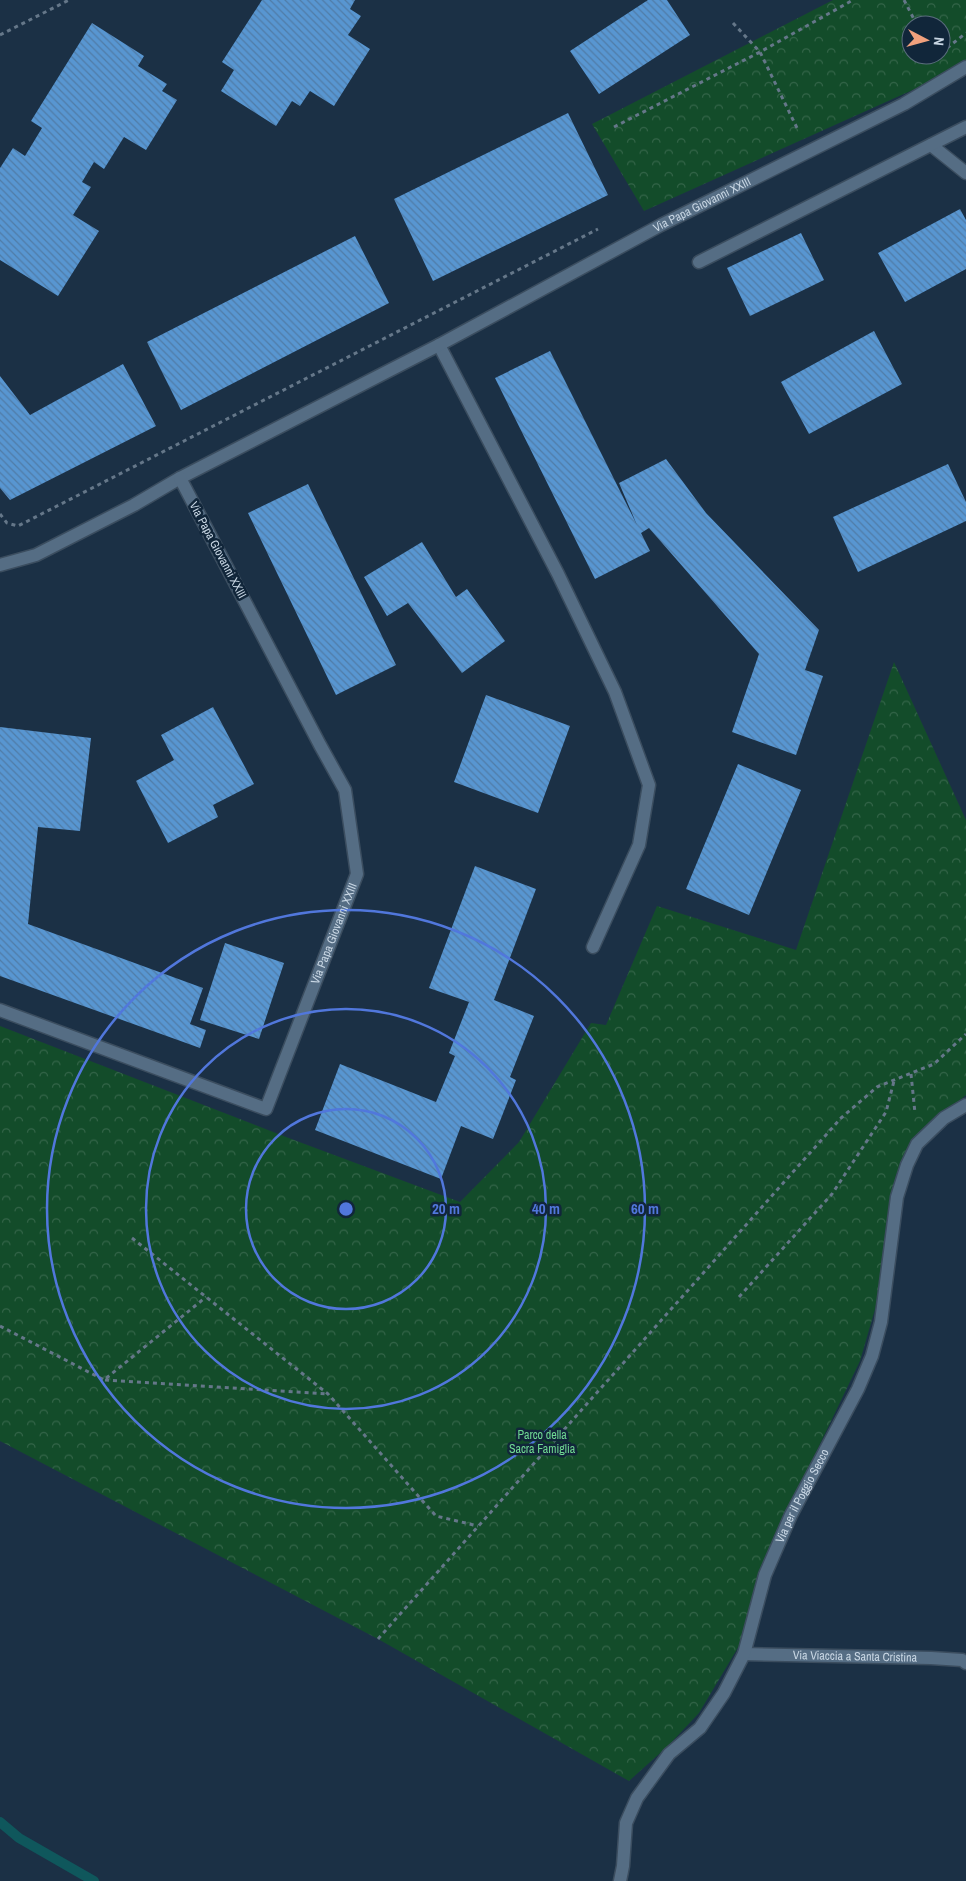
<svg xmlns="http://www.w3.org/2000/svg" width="966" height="1881" viewBox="0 0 966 1881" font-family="'Archivo Narrow',sans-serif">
<defs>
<pattern id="park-crowns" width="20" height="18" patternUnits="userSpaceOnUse" patternTransform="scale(1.25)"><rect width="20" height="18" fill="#134c2a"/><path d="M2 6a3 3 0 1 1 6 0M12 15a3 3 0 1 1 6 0" fill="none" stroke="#346549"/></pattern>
<pattern id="building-back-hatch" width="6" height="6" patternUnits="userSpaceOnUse" patternTransform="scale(1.25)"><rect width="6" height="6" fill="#5896d1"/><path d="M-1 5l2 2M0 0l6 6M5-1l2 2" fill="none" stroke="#507ca7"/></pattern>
</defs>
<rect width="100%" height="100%" fill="#1b3045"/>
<path fill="url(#park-crowns)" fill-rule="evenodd" d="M833 0H966V66L644 211 592 124ZM911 25H941V55H911Z
M894 662 966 820V1095L917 1136 896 1175 878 1299 860 1361 779 1529 758 1583 739 1646 699 1713 668 1746 629 1781 378 1639 0 1441V1026L286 1137 460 1202 519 1142 591 1023 606 1025 657 906 796 950Z"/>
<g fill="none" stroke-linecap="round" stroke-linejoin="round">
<path stroke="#0f575c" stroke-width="10" d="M0 1822 19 1838 94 1881"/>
</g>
<path fill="url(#building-back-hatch)" d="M262 0H355L350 9 361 16 348 35 370 49 334 106 310 91 300 106 292 101 276 126 221 91 234 70 222 62Z
M648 0H667L690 35 599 94 570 51Z
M92 23 144 56 138 66 167 84 162 91 177 100 146 150 124 137 104 169 94 162 82 182 91 187 73 215 99 231 58 296 0 260V168L13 148 25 156 42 128 31 121Z
M568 113 608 195 433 281 394 199Z
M960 209 966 220V269L905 302 878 253Z
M801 233 824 280 750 316 727 268Z
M355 236 389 303 181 410 147 342Z
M874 331 902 384 809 434 781 382Z
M550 351 637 525 619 483 666 459 706 513 819 630 805 670 823 676 796 755 732 732 759 654 649 528 641 533 650 551 595 579 495 378Z
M123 364 156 426 10 500 0 488V376L30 415Z
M948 464 966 502V521L858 572 833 517Z
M308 484 396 665 336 695 248 513Z
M422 542 456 597 467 589 505 641 462 673 408 603 387 616 364 577Z
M486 695 570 726 538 813 454 782Z
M213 707 254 784 213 805 218 817 168 843 136 781 174 760 161 735Z
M0 727 91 738 80 831 38 827 28 924 203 988 190 1024 206 1030 200 1048 0 976Z
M738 764 801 790 749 915 686 889Z
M475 866 536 889 494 1000 534 1016 510 1077 516 1080 493 1139 461 1126 441 1179 315 1130 340 1064 436 1102 455 1056 449 1053 469 1002 429 988Z
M225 943 284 963 259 1039 200 1020Z"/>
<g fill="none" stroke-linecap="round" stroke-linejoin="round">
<defs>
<g id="minor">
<path d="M931 145 966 173"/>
<path d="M699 262 966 127"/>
<path d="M439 345 558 574 615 692 649 785 639 845 593 947"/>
<path id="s1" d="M0 565 36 555 134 505 180 478 439 345 661 225 904 104 966 67"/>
<path id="s2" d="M0 1010 266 1109 357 874 345 790 320 745 180 478"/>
<path id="s3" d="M744 1654 931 1658 962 1660 966 1663"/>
<path id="s4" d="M620 1881 623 1866 626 1823 637 1798 669 1754 700 1728 724 1693 744 1654 765 1575 791 1515 858 1389 872 1356 881 1322 897 1197 907 1165 917 1144 944 1118 966 1105"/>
</g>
</defs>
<use href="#minor" stroke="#3b4d5f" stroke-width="15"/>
<path stroke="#657789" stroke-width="3" stroke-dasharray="4 4" stroke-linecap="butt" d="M904 0 917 25
M733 23 760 52 798 130
M0 35 69 0
M947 48 966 33
M614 127 760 52 853 0
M0 514 7 523 18 526 598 229
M911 1074 915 1113
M132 1238 328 1394 436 1516 478 1526
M739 1297 832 1194 886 1112 894 1081
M0 1326 104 1380 206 1297
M105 1380 328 1394
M378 1639 841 1118 877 1087 934 1064 966 1034"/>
<use href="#minor" stroke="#556d84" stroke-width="12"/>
</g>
<g fill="none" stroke="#5177dc" stroke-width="2.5">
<circle cx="346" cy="1209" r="100"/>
<circle cx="346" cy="1209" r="200"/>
<circle cx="346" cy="1209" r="299"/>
</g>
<g text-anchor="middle" stroke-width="5" stroke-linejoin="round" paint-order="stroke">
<g font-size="12" fill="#c9d7e4" stroke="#11263a">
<text dy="4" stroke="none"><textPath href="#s1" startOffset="790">Via Papa Giovanni XXIII</textPath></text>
<text transform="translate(218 550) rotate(62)" y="4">Via Papa Giovanni XXIII</text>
<text dy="4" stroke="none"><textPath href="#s2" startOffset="472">Via Papa Giovanni XXIII</textPath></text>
<text dy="4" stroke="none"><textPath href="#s4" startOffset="436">Via per il Poggio Secco</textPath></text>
<text dy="4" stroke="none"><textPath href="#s3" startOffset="111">Via Viaccia a Santa Cristina</textPath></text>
</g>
<g font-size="12" fill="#70d993" stroke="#11263a">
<text x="542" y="1439">Parco della<tspan x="542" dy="14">Sacra Famiglia</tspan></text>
</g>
</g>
<circle cx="346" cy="1209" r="8" fill="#5177dc" stroke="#11263a" stroke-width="2.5"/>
<g font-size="15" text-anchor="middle" font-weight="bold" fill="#5177dc" stroke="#11263a" stroke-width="5" stroke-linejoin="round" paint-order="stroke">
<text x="446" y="1214">20 m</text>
<text x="546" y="1214">40 m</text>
<text x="645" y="1214">60 m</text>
</g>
<g transform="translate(926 40) rotate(96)"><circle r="24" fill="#11263a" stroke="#5b6d7e"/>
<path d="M0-4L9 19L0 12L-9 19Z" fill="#f1a17d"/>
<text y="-8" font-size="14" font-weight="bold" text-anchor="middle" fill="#c9d7e4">N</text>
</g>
</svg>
